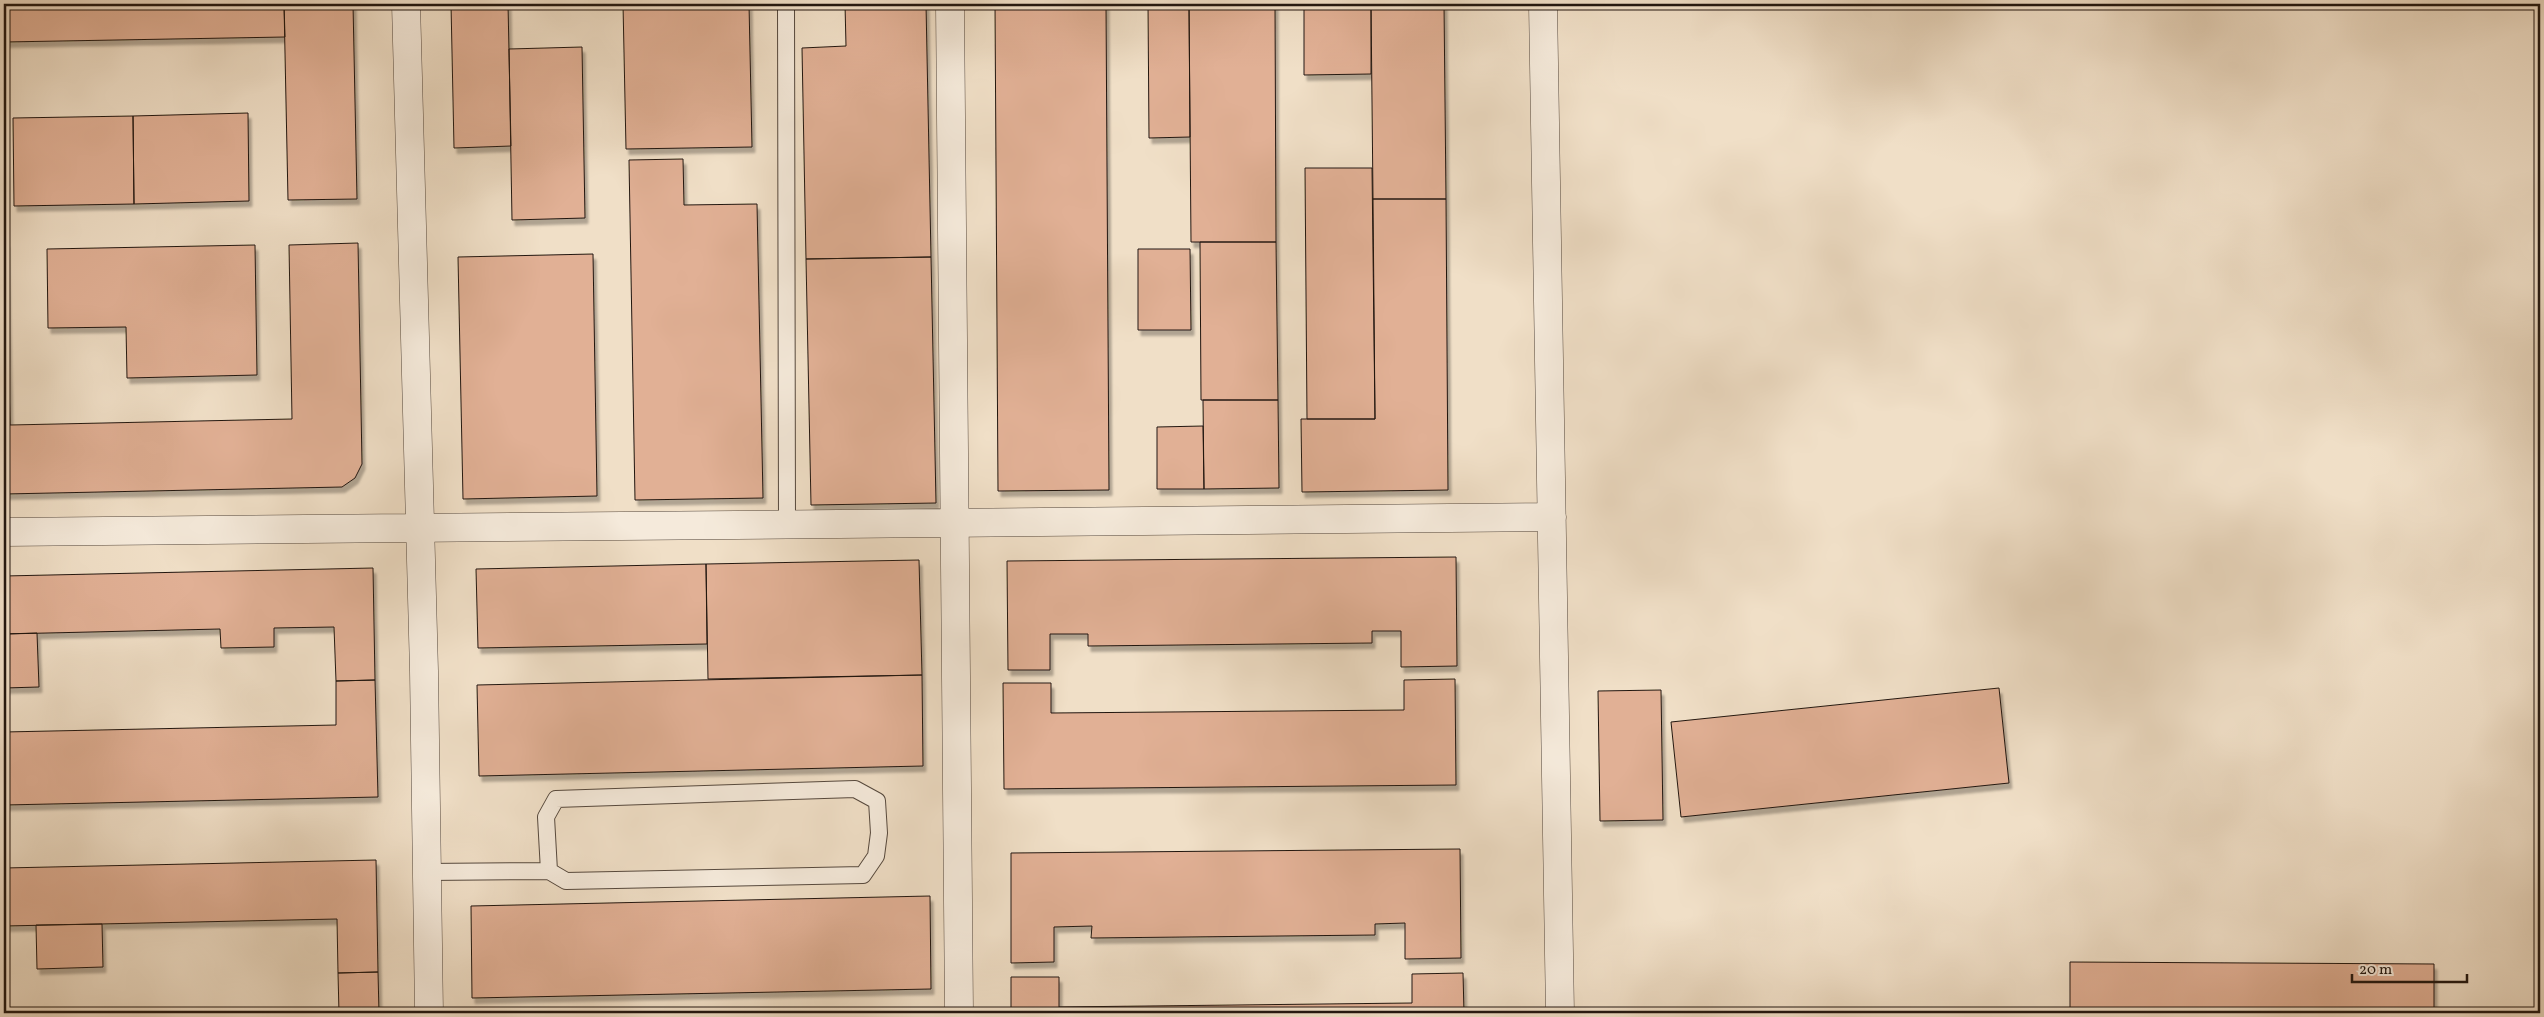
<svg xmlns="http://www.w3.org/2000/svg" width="2544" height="1017" viewBox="0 0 2544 1017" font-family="Vollkorn,serif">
<defs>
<filter id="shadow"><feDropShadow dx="3" dy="5.5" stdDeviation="1" flood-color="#0004"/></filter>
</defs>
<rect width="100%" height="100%" fill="#f0dfc7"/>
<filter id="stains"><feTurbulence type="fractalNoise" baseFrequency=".004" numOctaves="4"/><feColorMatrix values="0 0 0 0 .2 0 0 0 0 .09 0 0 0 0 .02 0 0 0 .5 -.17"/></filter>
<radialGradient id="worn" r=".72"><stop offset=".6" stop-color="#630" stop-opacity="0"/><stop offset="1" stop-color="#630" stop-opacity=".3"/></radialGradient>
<path fill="#e1b095" stroke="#221710" filter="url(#shadow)" d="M4 4H284L285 37 4 42Z
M284 4H353L357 199 288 200Z
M451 4H508L511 146 454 148Z
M623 4H749L752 147 626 149Z
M845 4H926L931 257 806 259 802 48 846 46Z
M995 4H1106L1109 490 998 491Z
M1148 4H1189L1190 137 1149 138Z
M1189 4H1275L1276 242H1191Z
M1304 4H1371V74L1304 75Z
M1371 4H1444L1446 199H1373Z
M582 47 585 218 512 220 509 49Z
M248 113 249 201 134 204 133 116Z
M133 116 134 204 14 206 13 118Z
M683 159 684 205 757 204 763 498 635 500 629 160Z
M1305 168H1372L1375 419H1307Z
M1373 199H1446L1448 490 1302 492 1301 419H1375Z
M4 242H6L10 425 292 419 289 245 358 243 362 464 355 478 342 487 4 494Z
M1200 242H1276L1278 400H1201Z
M255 245 257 375 127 378 126 327 48 328 47 249Z
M1138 249H1190L1191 330H1138Z
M593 254 597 496 463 499 458 257Z
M931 257 936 503 811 505 806 259Z
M1203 400H1278L1279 488 1204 489Z
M1203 426 1204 489H1157V427Z
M1456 557 1457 666 1401 667V631H1372V643L1088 646V634H1050V670H1008L1007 561Z
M919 560 922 675 708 679 706 564Z
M706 564 707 644 478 648 476 569Z
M373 568 375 680 336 681 334 627 274 628V647L221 648 220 629 4 634V576Z
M37 633 39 687 4 688V634Z
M922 675 923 766 479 776 477 685Z
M1455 679 1456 785 1004 789 1003 683H1051V713L1404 710V680Z
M375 680 378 797 4 805V732L336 725V681Z
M1999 688 2009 783 1681 817 1671 722Z
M1661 690 1663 820 1600 821 1598 691Z
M1460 849 1461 958 1405 959V923L1375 924V935L1091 938 1092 926 1054 927V962L1011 963V853Z
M376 860 378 972 338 973 337 919 4 926V868Z
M930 896 931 989 472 998 471 906Z
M102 924 103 967 37 969 36 925Z
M2070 962 2434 964V1013H2070Z
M378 972 379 1013H339L338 973Z
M1463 973 1464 1013H1011V977H1059V1007L1412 1003V974Z"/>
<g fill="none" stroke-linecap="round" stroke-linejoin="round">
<defs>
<path id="service" d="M786 4 787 524
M426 872 549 871 566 881 863 875 876 856 879 833 877 801 855 789 556 799 546 817 549 871"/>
<path id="minor" d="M406 4 424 671 429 1013
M950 4 959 1013
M1543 4 1560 1013
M4 532 1552 517"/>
</defs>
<use href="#service" stroke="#56493e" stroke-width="18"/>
<use href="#minor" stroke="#56493e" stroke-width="29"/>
<use href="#service" stroke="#f5eadb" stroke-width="16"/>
<use href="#minor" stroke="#f5eadb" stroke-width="28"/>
</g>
<rect width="2544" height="1017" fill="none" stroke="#f0dfc7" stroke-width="20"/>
<rect x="5" y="5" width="2534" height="1007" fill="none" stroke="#221710" stroke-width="2.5"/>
<rect x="10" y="10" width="2524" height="997" fill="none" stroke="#221710"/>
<path d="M2352 974v8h115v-8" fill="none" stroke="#221710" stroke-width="2.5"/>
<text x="2359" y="974" font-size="15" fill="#221710" stroke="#f5eadb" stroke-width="4" paint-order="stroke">20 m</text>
<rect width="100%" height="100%" filter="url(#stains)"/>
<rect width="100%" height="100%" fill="url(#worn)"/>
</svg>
